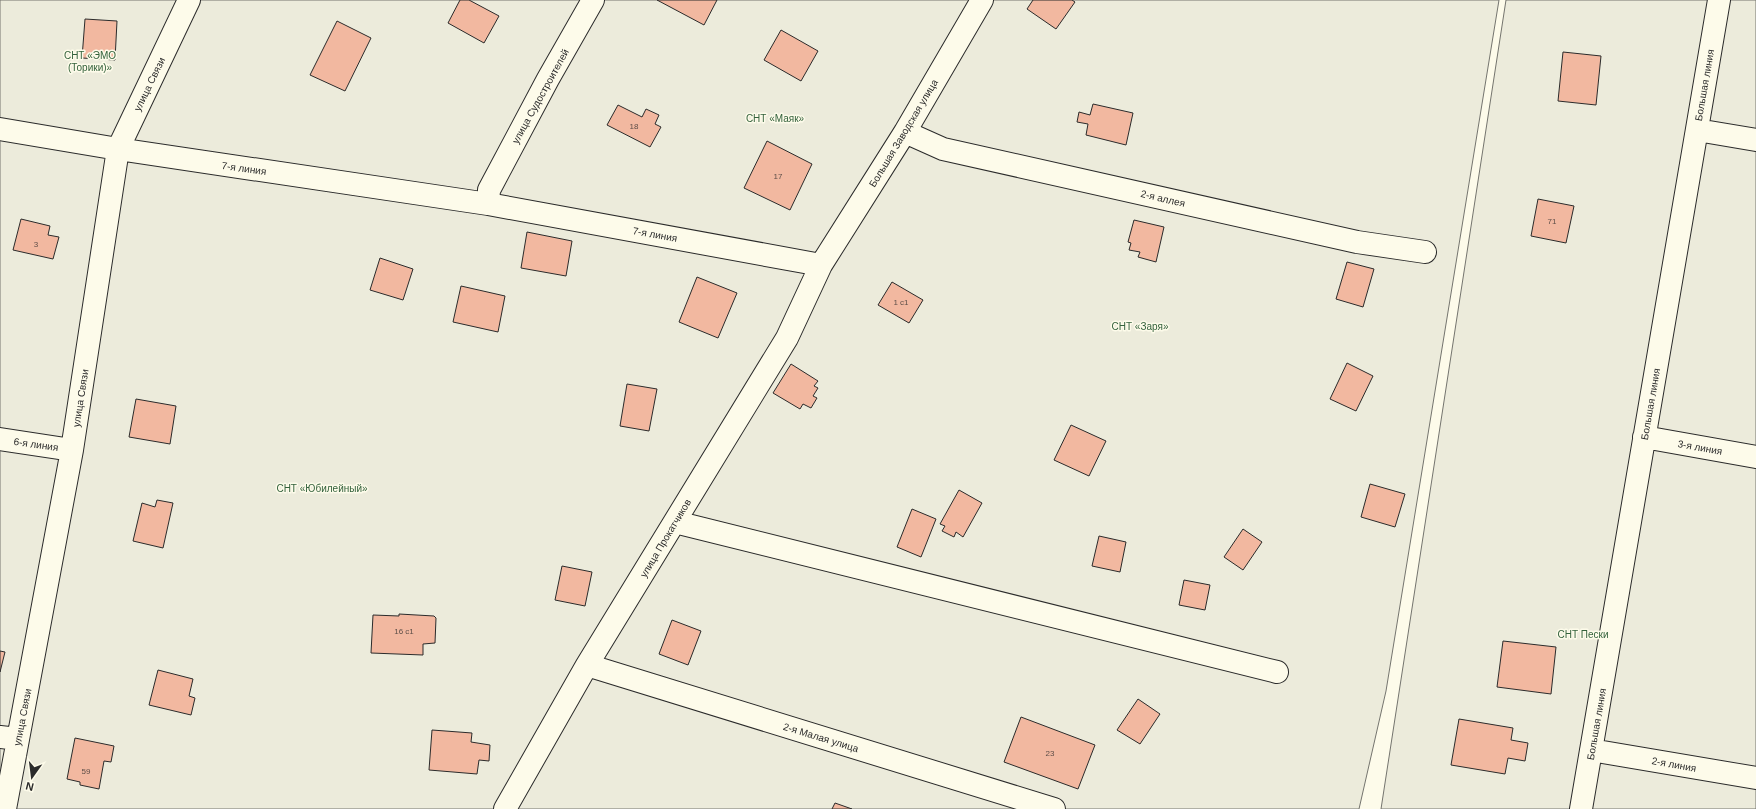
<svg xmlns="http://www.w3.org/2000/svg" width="1756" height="809" viewBox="0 0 1756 809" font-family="Helvetica,sans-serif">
<rect width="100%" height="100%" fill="#fdfbea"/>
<path fill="#ecebdb" stroke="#74746e" d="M0 0H1499L1386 691 1359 809H0Z
M1506 0H1756V809H1381Z"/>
<path fill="#f2b8a0" stroke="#2b2b2b" d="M460 0H469L499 16 484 43 448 23Z
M657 0H717L704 25Z
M1033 0H1072L1075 2 1056 29 1027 9Z
M85 19 117 21 115 60 82 58Z
M337 21 371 38 345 91 310 75Z
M781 30 818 51 801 81 764 60Z
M1563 52 1601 56 1596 105 1558 101Z
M1093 104 1133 113 1126 145 1086 135 1088 124 1077 122 1079 112 1090 115Z
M618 105 642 117 646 109 659 115 655 124 661 127 650 147 607 125Z
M767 141 812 164 790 210 744 188Z
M1538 199 1574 206 1566 243 1531 236Z
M21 219 50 226 48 235 59 237 53 259 13 250Z
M1134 220 1164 227 1156 262 1138 257 1140 252 1129 250 1131 243 1128 242Z
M527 232 572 241 566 276 521 268Z
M380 258 413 269 403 300 370 290Z
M1347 262 1374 269 1363 307 1336 299Z
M697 277 737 293 718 338 679 322Z
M892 282 923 300 909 323 878 305Z
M461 286 505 296 498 332 453 322Z
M1347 363 1373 376 1356 411 1330 399Z
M791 364 818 381 814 386 818 388 813 396 817 398 811 408 803 404 800 409 773 393Z
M627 384 657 389 649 431 620 426Z
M136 399 176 406 170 444 129 437Z
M1071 425 1106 441 1089 476 1054 460Z
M1370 484 1405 494 1395 527 1361 517Z
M959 490 982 503 963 537 956 532 954 537 942 531 945 526 940 524Z
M157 500 173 503 163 548 133 541 142 503 155 507Z
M912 509 936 519 921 557 897 547Z
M1243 529 1262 542 1243 570 1224 557Z
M1099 536 1126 542 1120 572 1092 566Z
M562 566 592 572 585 606 555 600Z
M1184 580 1210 585 1205 610 1179 605Z
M399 614 434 616 436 618 435 643 423 644V655L371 653 373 615 399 616Z
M672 620 701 631 688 665 659 654Z
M1503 641 1556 647 1551 694 1497 687Z
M0 651 5 652 0 672Z
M158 670 193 679 189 696 195 698 191 715 149 705Z
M1138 699 1160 714 1140 744 1117 730Z
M1021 717 1095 745 1078 789 1004 762Z
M1459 719 1513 728 1511 740 1528 743 1525 761 1508 758 1505 774 1451 765Z
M432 730 472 733 471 742 490 745 489 761 479 760 477 774 429 770Z
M75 738 114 746 111 762 104 761 99 789 80 785V782L67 779Z
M835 803 852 809H832Z"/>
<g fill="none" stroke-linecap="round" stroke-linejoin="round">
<defs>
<path id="minor" d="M0 129 118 149 488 204 821 265
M1697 130 1756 140
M905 132 943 149 1357 242 1425 252
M488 204 489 190 548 79 593 0
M1644 437 1756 457
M0 439 72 450
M675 522 1277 672
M587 665 1054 809
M0 737 18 739
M1591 750 1756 778
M5 809 72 450 118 149 189 0
M505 809 587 665 787 338 821 265 905 132 982 0
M1581 809 1719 0"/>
</defs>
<use href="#minor" stroke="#2b2b2b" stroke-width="24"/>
<use href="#minor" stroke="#fdfbea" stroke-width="22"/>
</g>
<g text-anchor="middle" stroke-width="3" stroke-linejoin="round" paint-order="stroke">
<g font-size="8" fill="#5d4e48">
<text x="634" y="129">18</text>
<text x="778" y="179">17</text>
<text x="1552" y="224">71</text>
<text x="36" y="247">3</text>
<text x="901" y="305">1 с1</text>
<text x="404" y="634">16 с1</text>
<text x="1050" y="756">23</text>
<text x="86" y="774">59</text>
</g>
<g font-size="10" fill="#34623c" stroke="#fdfbea">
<text x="90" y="59">СНТ «ЭМО<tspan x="90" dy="12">(Торики)»</tspan></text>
<text x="775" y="122">СНТ «Маяк»</text>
<text x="1140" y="330">СНТ «Заря»</text>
<text x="322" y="492">СНТ «Юбилейный»</text>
<text x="1583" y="638">СНТ Пески</text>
</g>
<g font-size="10" fill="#2b2b2b" stroke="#fdfbea">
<text transform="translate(149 84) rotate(-64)" y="4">улица Связи</text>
<text transform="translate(1704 85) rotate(-80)" y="4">Большая линия</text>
<text transform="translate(540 96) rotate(-61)" y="4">улица Судостроителей</text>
<text transform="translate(903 133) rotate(-59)" y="4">Большая Заводская улица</text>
<text transform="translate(244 168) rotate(8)" y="4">7-я линия</text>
<text transform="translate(1163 198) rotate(13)" y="4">2-я аллея</text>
<text transform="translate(655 234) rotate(10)" y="4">7-я линия</text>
<text transform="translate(80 398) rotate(-81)" y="4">улица Связи</text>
<text transform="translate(1650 404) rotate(-80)" y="4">Большая линия</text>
<text transform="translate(36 444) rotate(8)" y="4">6-я линия</text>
<text transform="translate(1700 447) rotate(10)" y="4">3-я линия</text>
<text transform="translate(665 538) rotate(-59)" y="4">улица Прокатчиков</text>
<text transform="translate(22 717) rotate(-79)" y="4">улица Связи</text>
<text transform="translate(1596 724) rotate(-80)" y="4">Большая линия</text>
<text transform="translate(821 737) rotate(17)" y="4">2-я Малая улица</text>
<text transform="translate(1674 764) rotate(10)" y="4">2-я линия</text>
</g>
</g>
<g transform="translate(32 777) rotate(194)" stroke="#fdfbea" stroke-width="3" paint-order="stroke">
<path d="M0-3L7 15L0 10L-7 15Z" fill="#2b2b2b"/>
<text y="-6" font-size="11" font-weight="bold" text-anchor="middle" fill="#2b2b2b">N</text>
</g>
</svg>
